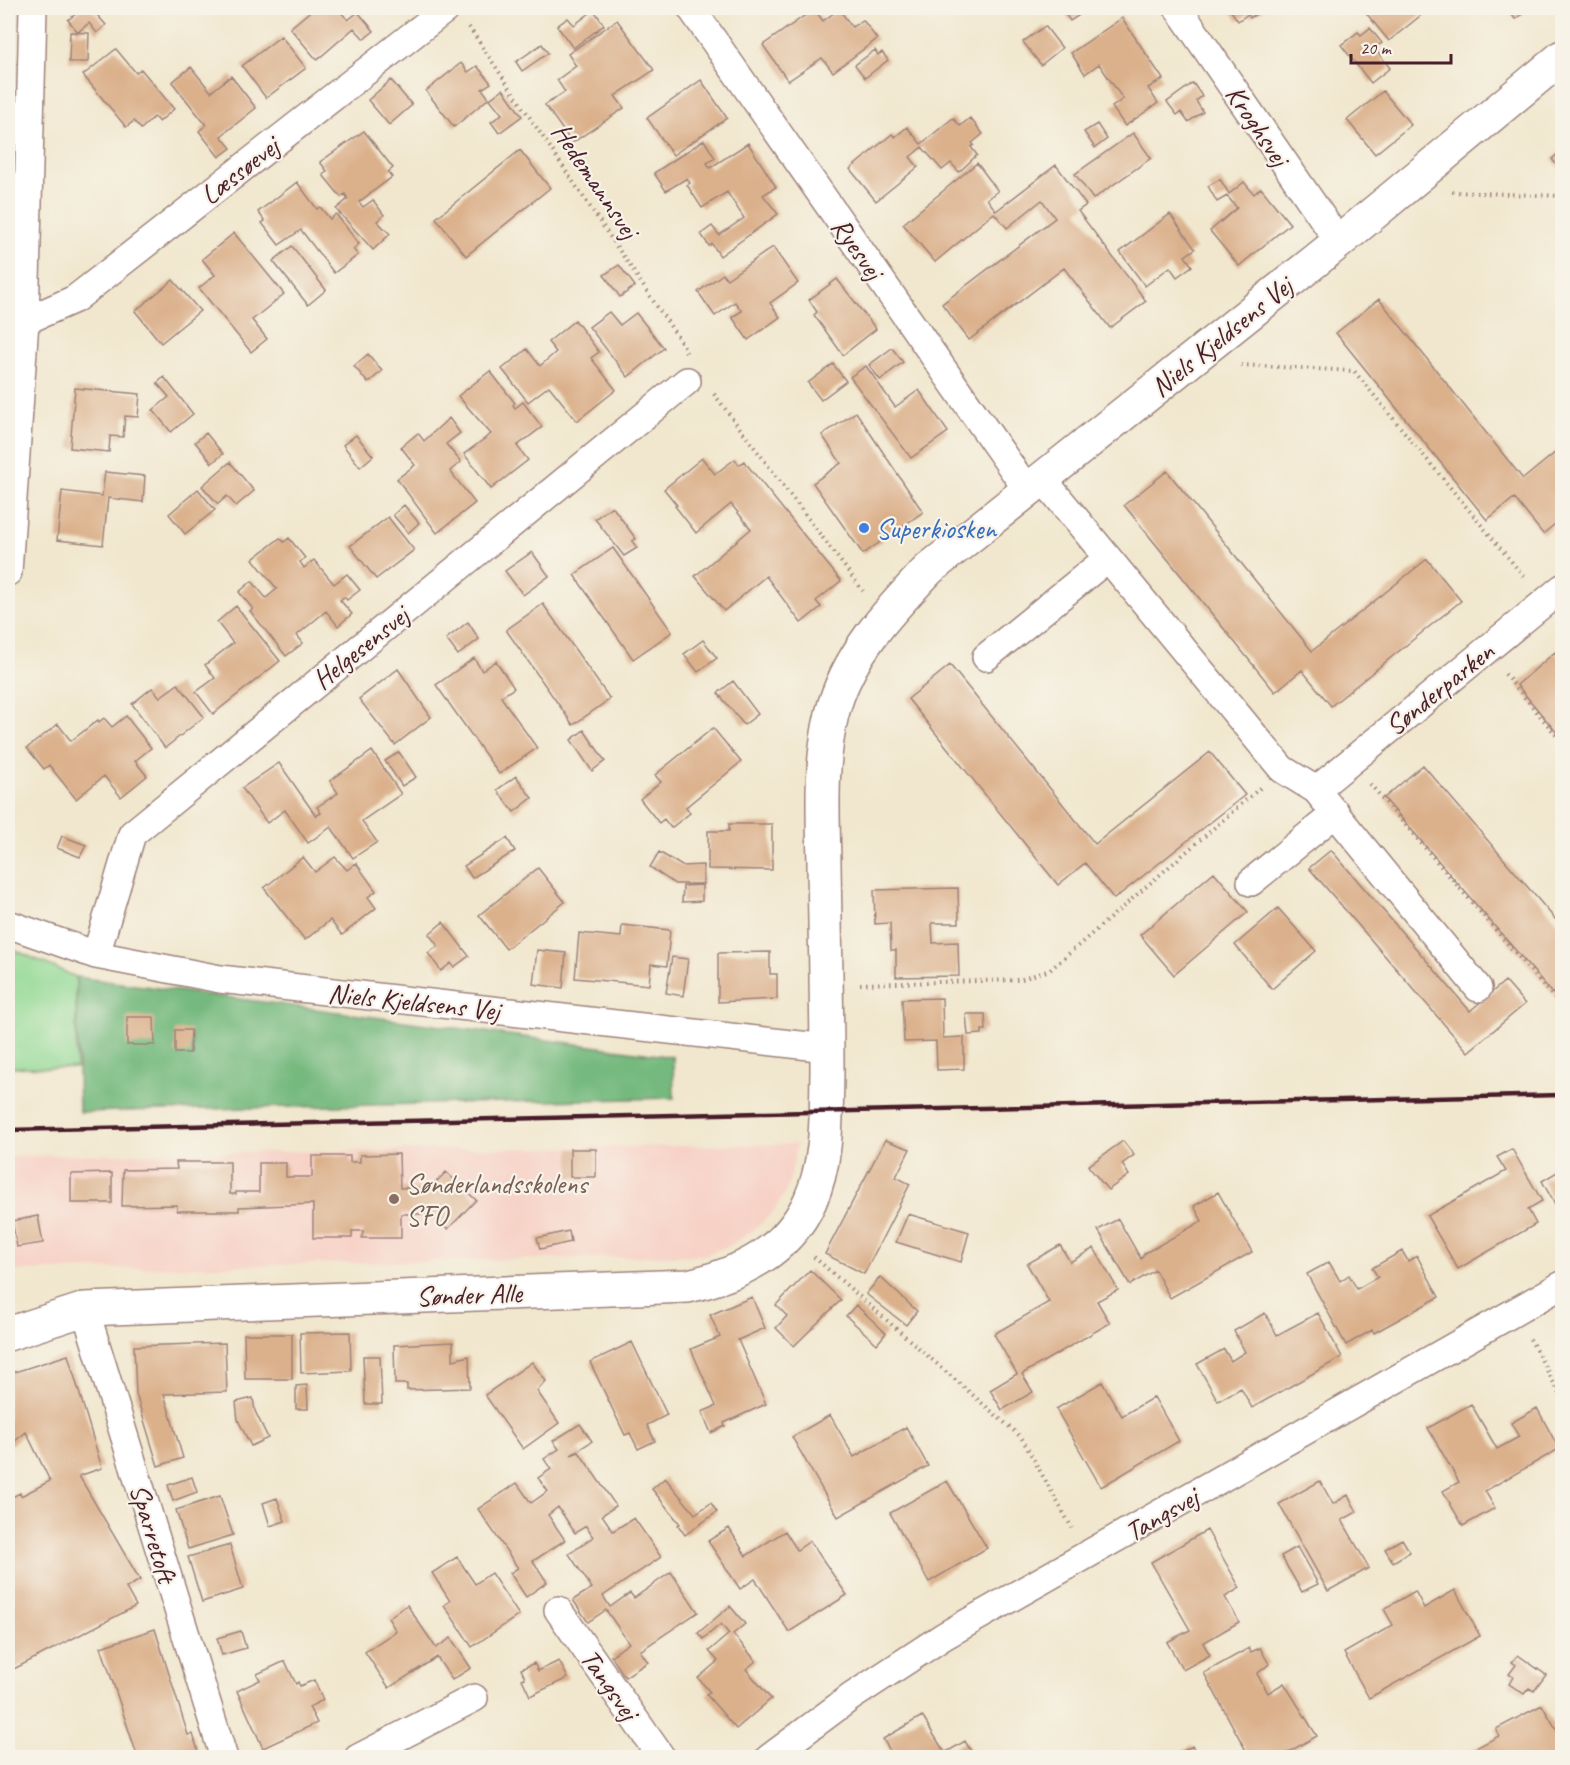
<svg xmlns="http://www.w3.org/2000/svg" width="1570" height="1765" viewBox="0 0 1570 1765" font-family="Caveat,sans-serif">
<rect width="100%" height="100%" fill="#f7f3e8"/>
<filter id="ink" filterUnits="userSpaceOnUse"><feTurbulence type="fractalNoise" baseFrequency=".0167" numOctaves="2"/><feDisplacementMap in="SourceGraphic" scale="12" xChannelSelector="R" yChannelSelector="G"/><feConvolveMatrix kernelMatrix="1 2 1 2 8 2 1 2 1" color-interpolation-filters="sRGB"/></filter>
<filter id="wash" filterUnits="userSpaceOnUse"><feTurbulence type="fractalNoise" baseFrequency=".008" numOctaves="4" result="noise"/><feDisplacementMap in="SourceGraphic" scale="24" xChannelSelector="R" yChannelSelector="G"/><feGaussianBlur stdDeviation="1.35" result="paint"/><feColorMatrix in="noise" values="0 0 0 0 0 0 0 0 0 0 0 0 0 0 0 0 0 1.4 0 .05"/><feComposite in="paint" operator="in"/></filter>
<g filter="url(#wash)">
<rect width="100%" height="100%" fill="#f1e7ce"/>
<path fill="#f7d1c6" d="M797 1144 788 1187 774 1211 753 1231 731 1245 705 1255 8 1271V1156Z"/>
<path fill="#92d994" stroke="#6e7c60" stroke-width="1.5" d="M8 947 76 977V1068L8 1067Z"/>
<path fill="#75b97e" stroke="#606c54" stroke-width="1.5" d="M76 977 673 1057 674 1098 79 1112Z"/>
<g id="blocks">
<path fill="#dbb18c" d="M83 8H91L106 25 97 33 89 23 78 32 68 20Z
M314 8H337L348 20 358 12 374 31 364 39 354 28 317 60 290 28Z
M1061 8H1090L1070 21Z
M1229 8H1266L1250 18 1248 14 1238 21Z
M1362 8H1430L1389 41Z
M1507 8H1531L1515 19Z
M814 9 823 21 839 9 852 27 863 20 877 39 833 72 822 58 788 81 763 45Z
M594 10 604 25 573 48 557 26 568 18 574 25Z
M1122 18 1163 79 1148 88 1158 103 1125 126 1112 107 1123 99 1099 64 1085 74 1071 53Z
M617 20 654 70 615 96 624 108 572 143 545 105 565 92 557 80 576 66 568 54Z
M1045 26 1062 48 1041 65 1023 42Z
M1370 28 1382 43 1374 48 1390 68 1371 83 1341 45 1358 32 1361 35Z
M70 32 89 33 88 62H69Z
M281 36 306 68 266 98 242 66Z
M542 44 548 53 522 71 516 62Z
M116 49 136 73 141 69 174 109 159 122 154 117 141 129 134 121 126 127 83 75Z
M875 50 878 55 882 52 888 60 865 78 855 65Z
M461 63 468 72 477 66 491 83 482 89 489 98 454 127 426 91Z
M191 67 211 92 231 76 256 108 221 136 231 148 219 157 199 131 206 125 172 82Z
M391 80 412 105 389 125 368 100Z
M701 80 727 118 673 155 647 118Z
M1193 83 1202 96 1196 101 1203 112 1188 122 1181 112 1177 115 1167 102Z
M503 89 522 116 499 133 491 122 502 114 490 99Z
M1383 91 1411 125 1375 154 1347 120Z
M953 118 960 126 970 118 983 134 972 143 974 145 971 147 977 155 959 172 951 163 942 170 922 147 910 157 918 167 876 201 850 169 892 134 895 137 907 127 921 144Z
M1097 124 1107 139 1095 148 1084 132Z
M364 131 393 168 388 172 392 177 359 202 363 207 373 200 384 215 377 221 390 234 373 250 336 209 348 199 345 194 341 197 323 175 327 171 320 162Z
M1133 133 1151 158 1093 199 1075 174Z
M704 140 715 158 707 163 710 168 748 143 776 187 763 195 778 214 720 256 712 244 709 246 701 234 712 226 719 235 744 218 727 192 702 208 687 185 690 183 687 178 666 191 654 173Z
M520 150 550 188 466 256 436 218Z
M1562 150V172L1552 159Z
M977 163 998 191 987 199 996 211 1056 165 1086 205 1078 211 1146 301 1110 328 1064 268 969 340 942 304 1055 218 1042 200 1007 228 994 213 935 262 903 224Z
M1220 179 1229 194 1244 182 1254 194 1261 188 1290 224 1239 266 1210 231 1237 208 1227 196 1217 202 1208 186Z
M297 182 317 209 320 207 330 219 336 214 359 244 353 249 358 255 334 273 301 230 279 245 262 223 265 221 258 212Z
M1170 214 1195 249 1185 256 1192 266 1177 277 1170 267 1145 286 1120 252Z
M234 233 284 294 252 320 267 339 251 352 199 288 215 275 202 259Z
M292 246 326 290 308 305 273 261Z
M773 247 798 283 770 303 780 317 748 340 732 317 742 311 735 302 715 316 698 292 723 274 727 279Z
M619 265 635 286 620 297 604 275Z
M837 279 876 329 843 355 814 315 817 312 809 300Z
M173 280 200 311 161 343 135 311Z
M1379 299 1523 479 1562 447V518L1543 534 1514 498 1487 520 1336 333Z
M609 312 620 325 636 313 664 348 628 377 589 327Z
M575 320 599 352 591 358 616 390 577 421 549 386 528 402 502 369 527 349 540 366 556 352 548 342Z
M892 348 903 362 880 380 869 365Z
M368 354 382 371 368 383 354 366Z
M833 364 846 381 821 400 808 383Z
M866 366 895 407 919 390 948 432 911 458 850 377Z
M490 371 515 403 513 405 515 408 523 402 542 427 517 446 528 460 491 489 464 454 491 434 458 396Z
M164 377 193 414 171 432 153 410 169 397 157 383Z
M75 388 140 394 138 417 125 416 123 437 110 436 109 452 70 448Z
M856 412 923 512 863 554 813 483 841 463 822 435Z
M449 418 460 433 446 444 461 462 450 471 475 503 437 533 397 479 415 465 401 447 418 433 424 441Z
M206 433 223 454 212 463 195 442Z
M356 435 373 456 360 467 343 445Z
M702 458 715 474 735 459 739 465 744 461 841 581 816 601 821 607 801 623 766 576 724 611 695 576 751 529 731 504 696 533 675 506 677 505 664 489Z
M230 462 254 491 236 506 227 496 218 504 202 486Z
M1167 471 1312 651 1427 559 1461 601 1331 706 1302 670 1275 692 1124 505Z
M105 472 145 476 143 502 108 498 103 545 57 540 62 491 102 496Z
M198 489 215 510 185 534 169 514Z
M404 505 419 523 408 533 393 515Z
M612 506 636 539 632 541 637 548 624 556 595 519Z
M388 517 414 550 376 579 350 546Z
M280 538 284 542 289 538 305 558 300 562 304 568 314 560 334 584 347 574 360 590 347 600 344 597 340 600 352 614 338 626 326 611 297 635 303 643 286 656 250 611 253 609 239 592 252 581 266 598 277 589 253 559Z
M613 548 672 632 633 659 574 575Z
M532 552 549 576 523 595 505 571Z
M543 604 610 699 573 725 506 630Z
M236 606 280 661 213 714 196 692 215 678 205 665 233 643 217 622Z
M468 622 479 639 458 655 446 639Z
M703 640 717 658 698 672 684 654Z
M1555 652 1562 661V739L1517 685Z
M474 658 482 671 496 661 514 688 501 697 537 748 499 774 436 685Z
M950 665 1095 844 1210 752 1245 795 1114 899 1085 863 1058 885 908 699Z
M398 669 431 717 395 745 359 699Z
M733 681 758 714 744 725 718 693Z
M178 684 204 717 165 748 132 704 152 688 160 697Z
M126 716 151 748 135 761 147 776 121 797 104 776 76 799 49 765 44 769 27 748 58 724 71 741 98 720 99 722 104 718 112 727Z
M713 728 741 762 686 807 690 813 671 828 664 819 659 823 640 799 661 782 655 775Z
M584 730 605 761 592 771 571 740Z
M372 751 401 794 362 821 377 842 353 858 331 827 308 843 285 810 267 823 242 788 279 763 316 816 321 813 317 807 338 793 330 781Z
M399 752 416 777 402 786 385 761Z
M1423 765 1562 927V1004L1384 798Z
M516 776 532 798 514 812 497 790Z
M729 824H772V870L708 869V831H729Z
M62 836 86 845 80 857 57 848Z
M507 838 515 851 472 878 464 866Z
M1331 850 1470 1011 1505 981 1525 1004 1468 1052 1309 868Z
M659 852 682 866 703 865V884H675L650 867Z
M303 857 315 872 335 857 347 870 356 863 376 891 368 897 376 908 342 935 330 920 305 940 264 888Z
M538 868 565 902 506 949 479 915Z
M1214 872 1248 912 1174 975 1140 935Z
M702 885V901L682 902 683 886Z
M958 888 959 923H932L933 943 958 942 959 976 896 977V950H891L890 923 875 924 874 890Z
M1278 908 1316 951 1272 989 1235 945Z
M443 922 469 956 454 967 451 963 441 971 428 953 438 946 429 934Z
M622 925 670 930 667 966 651 964 649 985 575 978 579 933 621 937Z
M537 950 566 953 563 988 533 984Z
M770 952V974H777V999L718 1002V953Z
M672 957 688 959 683 996 666 993Z
M942 998 943 1038 964 1037V1069L937 1070 936 1041 904 1042 902 999Z
M966 1014H985L986 1030H982V1034L968 1035Z
M127 1017H154L155 1045H127Z
M175 1030H191L190 1053H175Z
M885 1140 910 1149 896 1177 910 1184 864 1274 825 1254Z
M1123 1141 1134 1155 1122 1164 1129 1175 1108 1190 1088 1166Z
M570 1149H596V1177H570Z
M1512 1149 1542 1201 1528 1209 1536 1224 1458 1269 1427 1216 1506 1171 1497 1157Z
M399 1154 400 1188H430L446 1172 476 1200 448 1229 430 1214H401V1238H362L363 1231H352V1238H313V1204L239 1207V1211H177V1205L122 1206 123 1170 177 1169 176 1162H230V1194H236V1192H259V1163H286V1177H312V1156H350V1162H360V1155Z
M1562 1169V1217L1542 1181Z
M112 1173V1203H71V1174Z
M1218 1192 1252 1252 1170 1298 1155 1270 1130 1285 1098 1230 1118 1219 1141 1259 1145 1253 1202 1221 1194 1206Z
M908 1214 969 1232 961 1262 896 1242Z
M38 1216 43 1243 17 1247 12 1221Z
M569 1231 571 1242 540 1249 537 1238Z
M1060 1245 1070 1262 1094 1248 1118 1290 1097 1301 1110 1323 1022 1374 1033 1392 1002 1410 990 1390 1017 1374 994 1334 1049 1302 1027 1264Z
M1402 1251 1408 1261 1417 1256 1439 1297 1374 1333 1372 1330 1346 1345 1307 1274 1329 1262 1340 1281 1349 1275 1357 1289 1378 1277 1372 1268Z
M810 1270 841 1300 794 1346 776 1328 787 1316 776 1305Z
M880 1277 917 1311 906 1325 866 1294Z
M752 1297 765 1328 738 1340 766 1404 724 1423 725 1426 711 1433 702 1412 716 1406 691 1349 720 1337 710 1315Z
M856 1305 886 1333 877 1344 846 1316Z
M1265 1313 1277 1335 1318 1313 1342 1357 1252 1408 1241 1388 1218 1401 1197 1364 1224 1349 1231 1361 1245 1352 1234 1331Z
M350 1332 351 1371 301 1373 300 1333Z
M244 1334H292V1379H245Z
M453 1342V1360L469 1356 470 1388 407 1390V1384H395L394 1345Z
M632 1342 667 1415 647 1425 655 1441 638 1449 630 1433 625 1435 590 1362Z
M225 1343 227 1392 164 1394 183 1458 158 1466 136 1394 134 1346Z
M68 1355 102 1468 79 1476 140 1580 126 1588 136 1606 8 1672V1499L20 1493 21 1496 50 1481 26 1432 8 1447V1370L15 1372Z
M363 1356H380L382 1404H365Z
M532 1362 546 1381 537 1391 559 1423 523 1449 485 1395Z
M1102 1382 1122 1416 1154 1397 1179 1441 1101 1487 1056 1409Z
M307 1385 308 1409H296V1386Z
M253 1398 255 1411 268 1438 251 1446 238 1420 236 1402Z
M1471 1404 1497 1449 1519 1437 1511 1423 1537 1408 1559 1449 1485 1491 1495 1508 1463 1526 1443 1491 1459 1482 1428 1428Z
M830 1415 854 1457 906 1427 928 1466 838 1517 792 1437Z
M580 1424 592 1441 571 1455 579 1452 616 1506 602 1515 613 1531 634 1518 661 1557 603 1596 610 1607 630 1593 634 1598 671 1572 698 1612 640 1651 648 1662 625 1677 611 1656 629 1643 606 1610 588 1622 573 1600 592 1588 569 1554 593 1537 586 1526 575 1533 558 1507 548 1515 565 1540 533 1561 547 1582 526 1597 510 1573 518 1568 478 1509 517 1483 531 1503 548 1491 538 1478 551 1469 544 1459 559 1449 553 1441Z
M192 1477 197 1492 173 1501 168 1485Z
M665 1478 695 1514 711 1503 717 1512 685 1535 678 1525 680 1524 652 1489Z
M947 1481 987 1548 929 1582 890 1513Z
M1320 1481 1333 1504 1348 1495 1357 1512 1342 1520 1369 1568 1328 1591 1279 1504Z
M220 1496 233 1535 188 1549 176 1510Z
M277 1498 285 1521 270 1526 263 1503Z
M729 1528 746 1556 785 1531 797 1550 810 1541 847 1595 789 1632 755 1579 740 1589 708 1541Z
M1207 1530 1240 1588 1225 1597 1239 1622 1203 1643 1210 1655 1183 1670 1167 1642 1190 1630 1151 1562Z
M1402 1539 1410 1552 1393 1562 1385 1549Z
M230 1545 243 1589 202 1602 188 1557Z
M1297 1547 1318 1584 1302 1592 1281 1556Z
M457 1557 475 1584 491 1573 519 1615 472 1647 444 1605 450 1601 432 1573Z
M1455 1590 1480 1636 1369 1698 1344 1653 1393 1625 1384 1609 1415 1591 1424 1608Z
M407 1605 436 1648 451 1638 471 1668 452 1680 437 1657 389 1688 365 1652 396 1631 388 1618Z
M730 1606 745 1624 733 1634 756 1661 746 1669 771 1699 736 1729 706 1694 710 1692 698 1678 718 1661 709 1651 729 1634 721 1624 703 1639 698 1633Z
M155 1629 188 1735 193 1734 200 1758H138L101 1647Z
M241 1631 246 1648 222 1655 217 1638Z
M1249 1648 1251 1652 1260 1648 1269 1664 1257 1674 1268 1693 1284 1683 1317 1736 1278 1758H1250L1204 1673Z
M1518 1655 1546 1675 1534 1691 1529 1688 1524 1694 1509 1684 1513 1677 1509 1674 1516 1665 1512 1662Z
M285 1661 296 1684 298 1682 300 1686 314 1680 323 1700 309 1707 317 1723 263 1748 237 1691 260 1680 257 1674Z
M559 1661 568 1678 530 1696 522 1679 525 1678 521 1669 534 1663 538 1671Z
M1542 1705 1562 1739V1758H1471L1468 1752 1499 1736 1496 1729Z
M922 1716 945 1753 965 1741 975 1758H894L883 1739Z
M1192 1746 1199 1758H1171Z"/>
</g>
</g>
<g filter="url(#ink)">
<use href="#blocks" fill-opacity="0" stroke="#9e837c" stroke-width="1.5"/>
<g fill="none" stroke-linecap="round" stroke-linejoin="round">
<defs>
<path id="street" d="M691 8 1026 488
M1178 8 1339 242
M25 321 75 299 447 8
M1042 478 1282 769 1316 790
M8 572 25 321 33 8
M986 657 1108 558
M1251 882 1336 813
M8 924 96 955 220 979 827 1048
M96 955 132 834 687 381
M1478 988 1316 790 1562 588
M85 1309 224 1758
M558 1610 662 1758
M358 1758 474 1698
M769 1758 851 1697 944 1636 1562 1285"/>
<path id="secondary" d="M8 1334 85 1309 688 1286C740 1274 787 1252 810 1201 828 1161 826 1116 827 1072 827 1002 825 933 824 863 823 813 820 763 832 714 847 655 888 612 929 569L1339 242 1562 57"/>
</defs>
<use href="#street" stroke="#9e837c" stroke-width="30"/>
<use href="#secondary" stroke="#9e837c" stroke-width="36"/>
<path stroke="#9e837c" stroke-width="4" stroke-dasharray="1.5 4.5" stroke-linecap="butt" d="M469 27 685 348 686 353
M1452 192 1562 196
M1241 365 1354 371 1525 578
M714 394 863 591
M1505 674 1562 742
M1370 784 1562 1007
M860 984 1019 980 1050 970 1260 788
M814 1257 1021 1437 1072 1528
M1530 1339 1562 1398"/>
<use href="#street" stroke="#fff" stroke-width="27"/>
<use href="#secondary" stroke="#fff" stroke-width="33"/>
<path stroke="#4a1f2b" stroke-width="4.5" d="M8 1130 1562 1095"/>
</g>
</g>
<circle fill="#3f7fe0" stroke="#f7f3e8" stroke-width="2" cx="864" cy="528" r="6"/>
<circle fill="#8d6e63" stroke="#f7f3e8" stroke-width="2" cx="394" cy="1199" r="6"/>
<g text-anchor="middle" stroke-width="4.5" stroke-linejoin="round" paint-order="stroke">
<g font-size="28" fill="#4a1f2b" stroke="#f7f3e8">
<text transform="translate(1258 125) rotate(56)" y="10">Kroghsvej</text>
<text transform="translate(239 170) rotate(-38)" y="10">Læssøevej</text>
<text transform="translate(596 180) rotate(56)" y="10">Hedemannsvej</text>
<text transform="translate(858 248) rotate(55)" y="10">Ryesvej</text>
<text transform="translate(1221 336) rotate(-39)" y="10">Niels Kjeldsens Vej</text>
<text transform="translate(360 647) rotate(-39)" y="10">Helgesensvej</text>
<text transform="translate(1439 688) rotate(-39)" y="10">Sønderparken</text>
<text transform="translate(414 1001) rotate(6)" y="10">Niels Kjeldsens Vej</text>
<text transform="translate(469 1294) rotate(-2)" y="10">Sønder Alle</text>
<text transform="translate(1161 1514) rotate(-30)" y="10">Tangsvej</text>
<text transform="translate(154 1533) rotate(73)" y="10">Sparretoft</text>
<text transform="translate(610 1684) rotate(55)" y="10">Tangsvej</text>
</g>
<g font-size="28" fill="#366cbe" stroke="#f7f3e8" text-anchor="start">
<text x="876" y="538">Superkiosken</text>
</g>
<g font-size="28" fill="#785e54" stroke="#f7f3e8" text-anchor="start">
<text x="406" y="1193">Sønderlandsskolens<tspan x="406" dy="32">SFO</tspan></text>
</g>
</g>
<rect width="1570" height="1765" fill="none" stroke="#f7f3e8" stroke-width="30"/>
<path d="M1351 54v9h100v-9" fill="none" stroke="#4a1f2b" stroke-width="3"/>
<text x="1360" y="54" font-size="18" fill="#4a1f2b" stroke="#f7f3e8" stroke-width="4.5" paint-order="stroke">20 m</text>
</svg>
